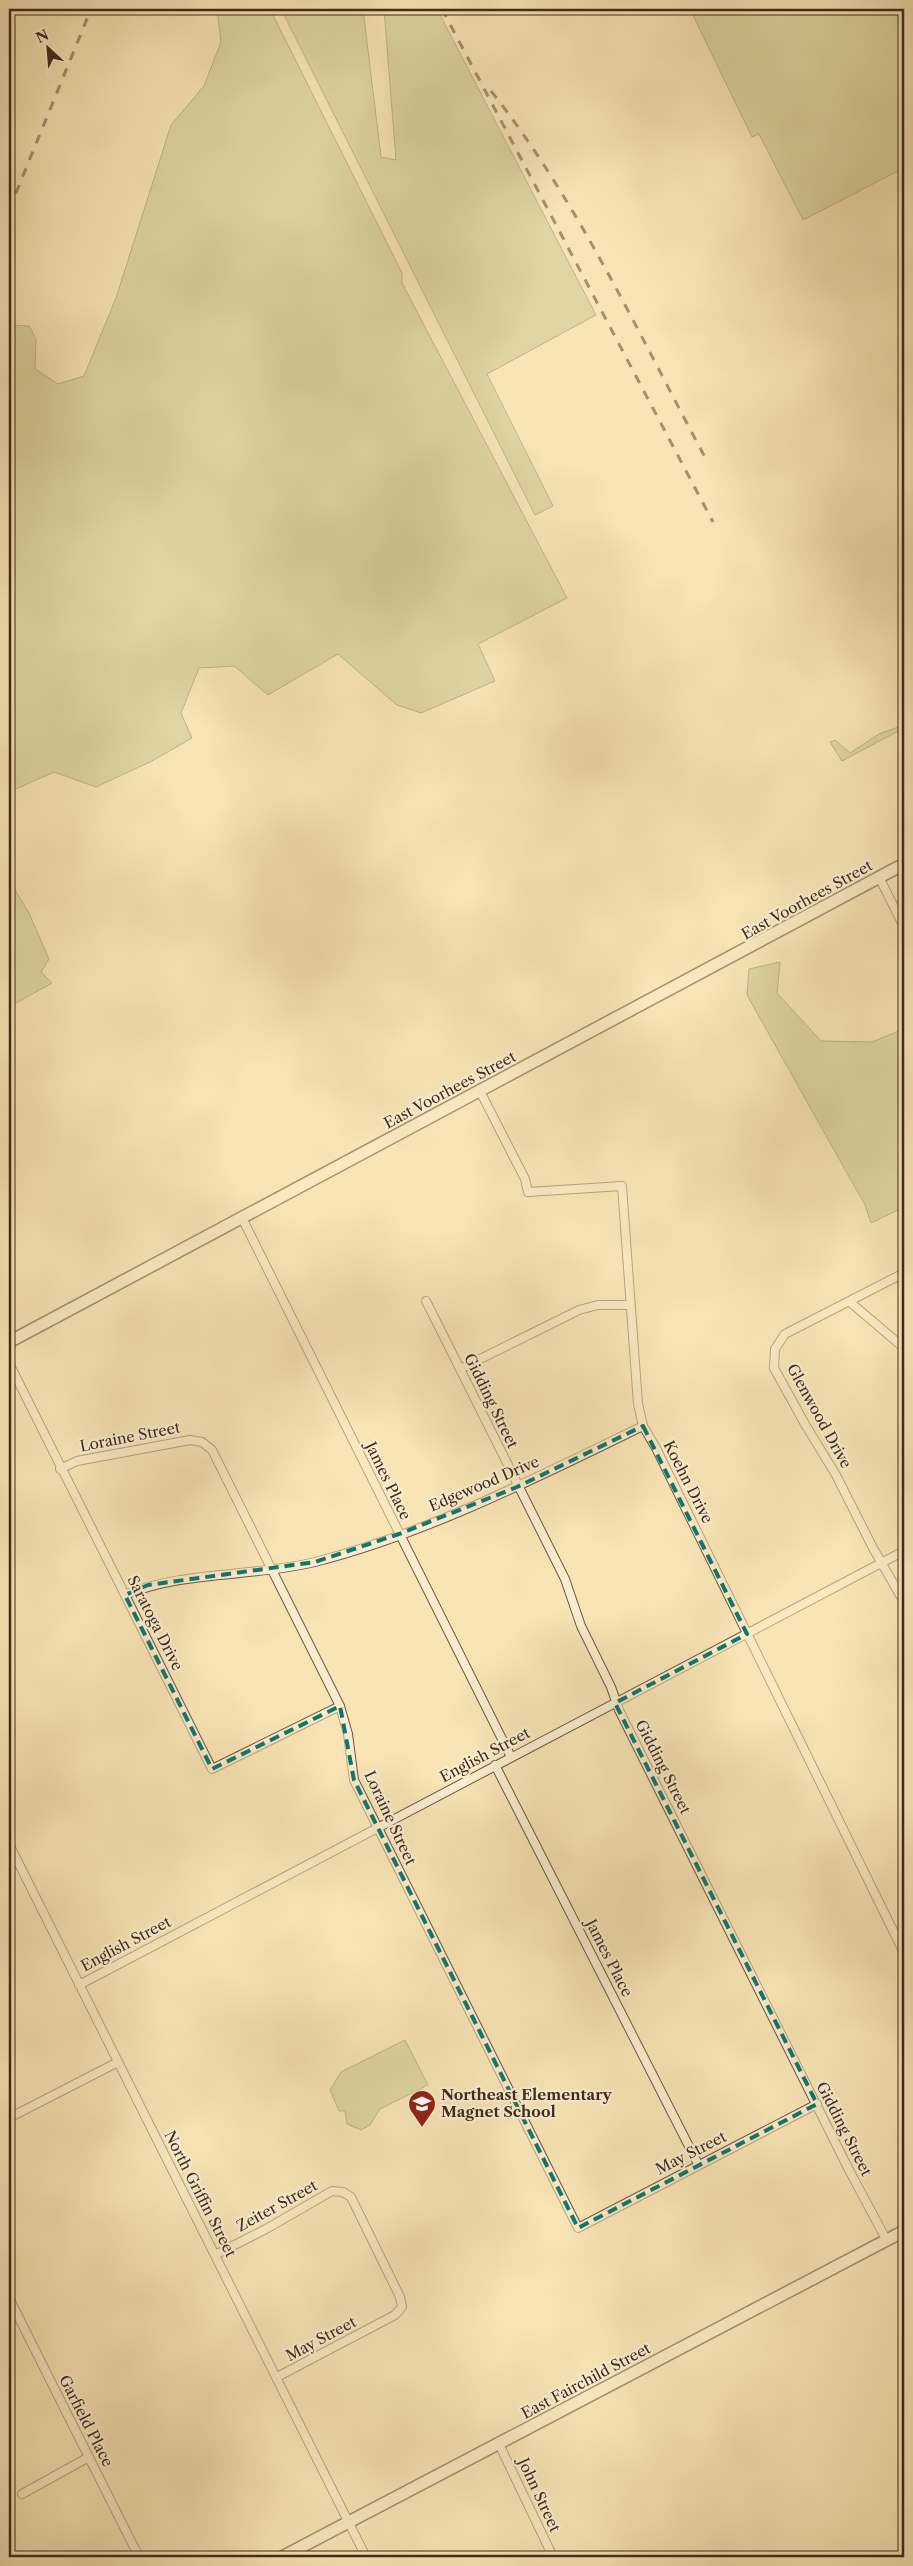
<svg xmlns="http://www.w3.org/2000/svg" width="913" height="2566" viewBox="0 0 913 2566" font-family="'Libre Caslon Text',serif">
<rect width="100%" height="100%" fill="#f8e4b5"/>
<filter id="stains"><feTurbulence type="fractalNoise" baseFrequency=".004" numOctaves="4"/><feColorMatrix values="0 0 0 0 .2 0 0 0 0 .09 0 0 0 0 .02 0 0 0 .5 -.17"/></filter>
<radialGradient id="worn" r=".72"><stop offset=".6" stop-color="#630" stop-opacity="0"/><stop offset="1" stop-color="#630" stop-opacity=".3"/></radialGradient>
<path fill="#bfc48c" stroke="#7e7856" d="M217 9H270L402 273V283L567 598 478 644 495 681 421 713 397 705 338 654 268 695 234 666 199 668 181 713 192 738 152 761 96 787 54 772 9 792V325L29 326 36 339 35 369 58 384 84 376 116 298 171 125 204 86 221 42Z
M281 9H363L381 157 396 160 384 9H437L596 315 487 374 553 506 535 515Z
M690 9H904V168L803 220 759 134 752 137Z
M904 725V728L842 761 830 742 835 740 850 753 879 734Z
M9 880 29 913 49 959 41 972 52 983 9 1007Z
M780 962 777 993 821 1041 872 1042 904 1029V1207L871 1223 865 1205 747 995 749 969Z
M405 2040 428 2085 380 2109 370 2125 361 2130 347 2124 345 2111H339L330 2090 341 2072Z"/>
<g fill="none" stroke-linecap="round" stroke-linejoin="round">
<defs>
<path id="street" d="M879 877 904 927
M480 1091 525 1179 528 1192 622 1186 638 1404 643 1426 656 1448C739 1616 820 1785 904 1953
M242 1218 511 1757
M904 1273 785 1334 775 1349 774 1368 806 1426 836 1475 873 1548 904 1602
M426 1301 565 1579 581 1626 611 1687 619 1710 848 2168 887 2241
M850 1302 904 1348
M9 1363 212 1769 340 1706
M460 1369 579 1310 598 1305H629
M60 1469 77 1461 190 1440 202 1442 212 1450 340 1706 348 1734 354 1780 578 2228 817 2104
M125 1595C181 1571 254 1577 315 1562 428 1533 538 1477 643 1426
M495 1765 698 2164
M9 1844 366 2557
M79 1985 904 1551
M9 2118 118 2062
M215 2255 266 2229 332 2191 343 2192 351 2197 400 2297 402 2307 395 2315 277 2377
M9 2298 139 2557
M499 2444 553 2557
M22 2494 89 2457"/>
<path id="secondary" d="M9 1342 904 864
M282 2557 904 2231"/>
</defs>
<use href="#street" stroke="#6c5944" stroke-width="10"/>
<use href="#secondary" stroke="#3e2b1f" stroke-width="14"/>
<use href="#street" stroke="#faedcf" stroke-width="8"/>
<use href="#secondary" stroke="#faedcf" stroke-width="11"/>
<path stroke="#3e2b1f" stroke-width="3" stroke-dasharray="9 9" stroke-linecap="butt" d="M442 9 713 522
M491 91C578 201 639 335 706 459
M9 210 91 9"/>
</g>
<path d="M0 0H913V2566H0ZM643 1426 747 1634 615 1703 817 2104 578 2228 354 1780 340 1706 212 1769 125 1595 148 1585 315 1562 399 1534 517 1487Z" fill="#f8e4b5" fill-opacity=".55" fill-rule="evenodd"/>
<path fill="none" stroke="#0f766e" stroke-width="4" stroke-dasharray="10 6" stroke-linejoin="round" d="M643 1426 747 1634 615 1703 817 2104 578 2228 354 1780 340 1706 212 1769 125 1595 148 1585 315 1562 399 1534 517 1487Z"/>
<defs>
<symbol id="school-pin" viewBox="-11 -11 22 30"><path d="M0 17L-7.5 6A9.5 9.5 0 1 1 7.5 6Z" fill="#8f2418" stroke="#faedcf"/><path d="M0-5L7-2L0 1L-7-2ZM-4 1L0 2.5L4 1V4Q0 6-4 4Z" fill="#fff"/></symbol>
</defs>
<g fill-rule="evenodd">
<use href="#school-pin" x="406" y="2088" width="32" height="43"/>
</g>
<g text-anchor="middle" stroke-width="4.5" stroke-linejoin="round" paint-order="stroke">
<g font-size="15" fill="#3e2b1f" stroke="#faedcf">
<text transform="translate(807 900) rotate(-29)" y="5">East Voorhees Street</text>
<text transform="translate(450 1090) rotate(-28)" y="5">East Voorhees Street</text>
<text transform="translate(491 1401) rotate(64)" y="5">Gidding Street</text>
<text transform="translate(819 1416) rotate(61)" y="5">Glenwood Drive</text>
<text transform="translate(130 1437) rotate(-11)" y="5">Loraine Street</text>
<text transform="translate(388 1481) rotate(64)" y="5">James Place</text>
<text transform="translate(688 1482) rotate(63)" y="5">Koehn Drive</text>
<text transform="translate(484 1484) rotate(-23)" y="5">Edgewood Drive</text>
<text transform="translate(155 1623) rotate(63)" y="5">Saratoga Drive</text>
<text transform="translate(485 1755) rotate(-28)" y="5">English Street</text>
<text transform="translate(663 1767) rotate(63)" y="5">Gidding Street</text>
<text transform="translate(390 1818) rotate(65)" y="5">Loraine Street</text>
<text transform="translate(126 1944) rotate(-28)" y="5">English Street</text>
<text transform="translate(609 1958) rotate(63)" y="5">James Place</text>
<text transform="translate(844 2129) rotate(63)" y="5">Gidding Street</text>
<text transform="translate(691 2153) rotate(-27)" y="5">May Street</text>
<text transform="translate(200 2194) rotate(63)" y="5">North Griffin Street</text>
<text transform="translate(277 2206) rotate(-29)" y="5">Zeiter Street</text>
<text transform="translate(321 2339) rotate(-28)" y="5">May Street</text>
<text transform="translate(586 2381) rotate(-28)" y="5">East Fairchild Street</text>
<text transform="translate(86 2421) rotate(63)" y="5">Garfield Place</text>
<text transform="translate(539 2495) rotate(65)" y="5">John Street</text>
</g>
<g font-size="15" font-weight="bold" fill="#3e2b1f" stroke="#faedcf" text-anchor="start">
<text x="441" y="2100">Northeast Elementary<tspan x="441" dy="17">Magnet School</tspan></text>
</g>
</g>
<rect width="913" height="2566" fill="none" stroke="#f8e4b5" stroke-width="30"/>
<rect x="10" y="10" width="893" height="2546" fill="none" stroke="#3e2b1f" stroke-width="2.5"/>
<rect x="15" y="15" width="883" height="2536" fill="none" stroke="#3e2b1f"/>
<g transform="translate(48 48) rotate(334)" stroke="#faedcf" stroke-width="4" paint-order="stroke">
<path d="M0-4L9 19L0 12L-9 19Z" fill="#3e2b1f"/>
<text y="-8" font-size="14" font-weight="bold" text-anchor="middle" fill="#3e2b1f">N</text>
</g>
<rect width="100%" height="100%" filter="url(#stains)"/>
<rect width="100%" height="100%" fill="url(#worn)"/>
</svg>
